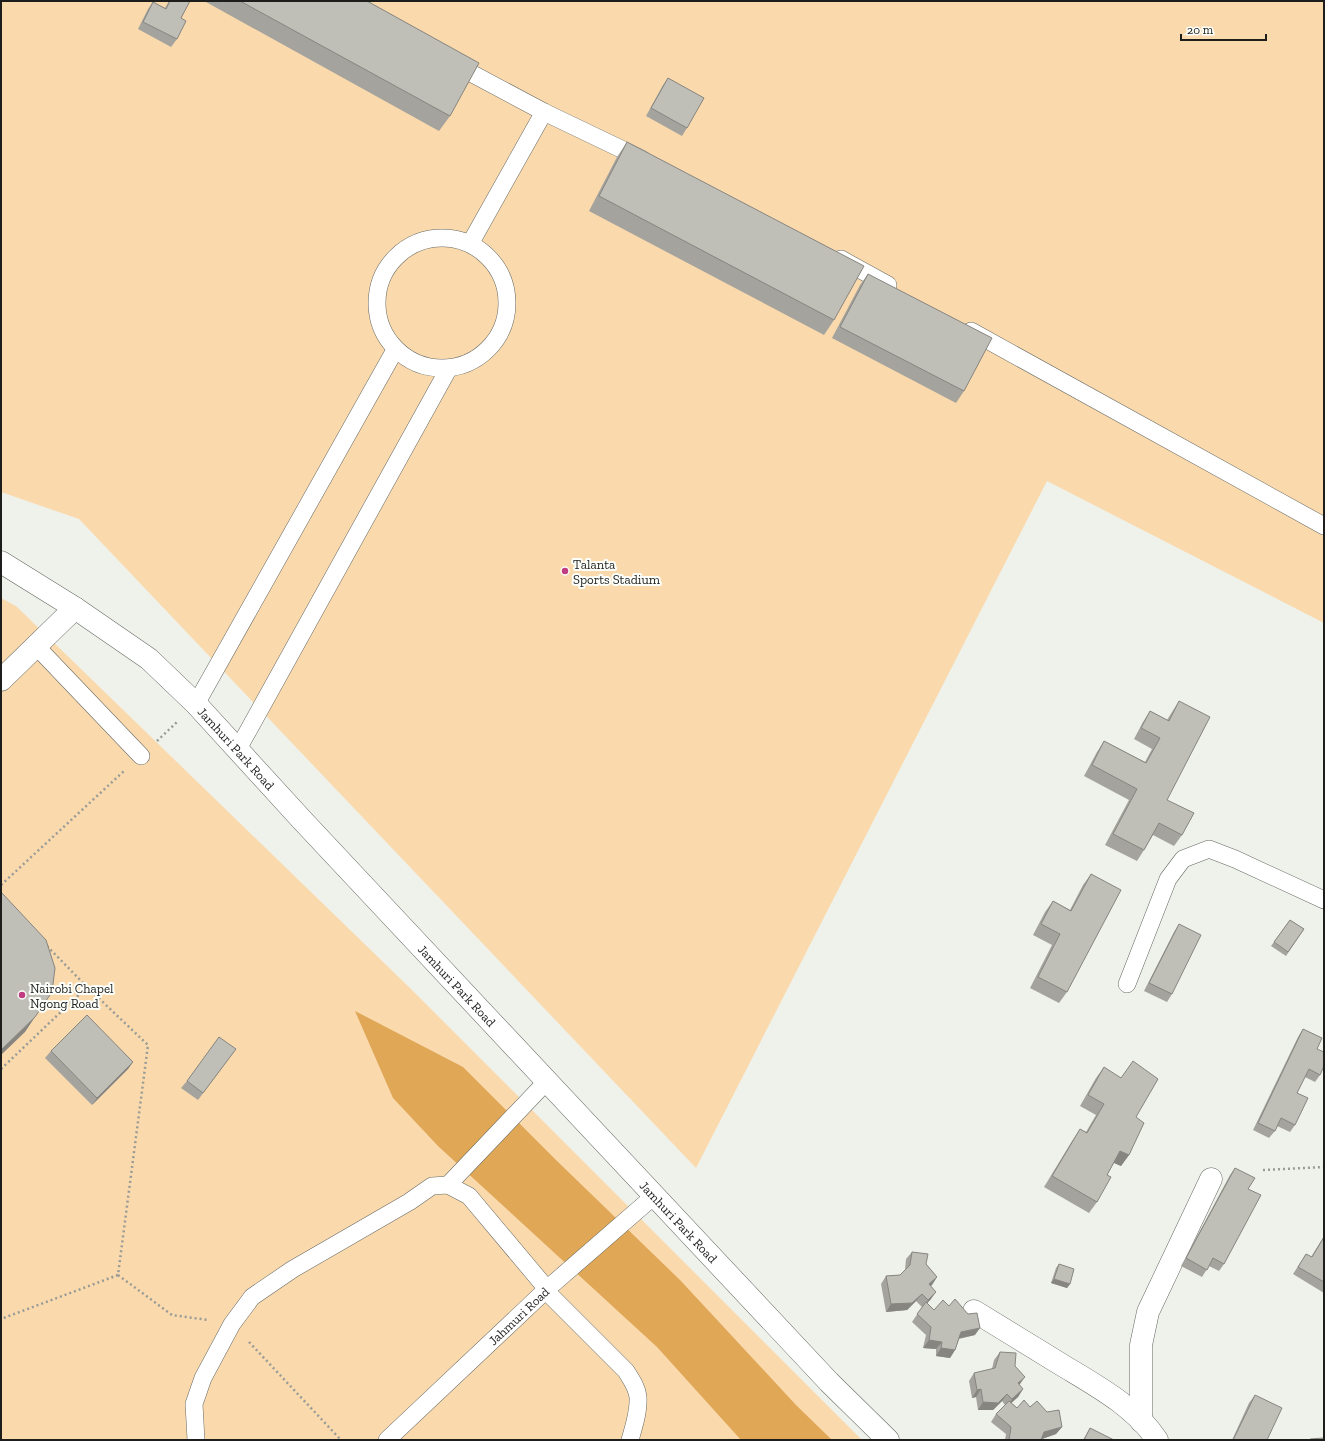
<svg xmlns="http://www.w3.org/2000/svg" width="1325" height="1441" viewBox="0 0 1325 1441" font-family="'Zilla Slab',serif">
<rect width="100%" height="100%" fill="#eff2eb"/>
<path fill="#fad9ad" d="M1 1H1324V623L1047 481 696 1168 79 519 1 492Z
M1 598 16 606 412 990 862 1440H1Z"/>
<path fill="#dfa756" d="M355 1011 463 1067 557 1161 680 1280 796 1405 832 1440H741L657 1347 438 1146 393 1098Z"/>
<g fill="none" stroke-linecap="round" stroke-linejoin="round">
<defs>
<g id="lane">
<path d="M454 64 544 112 642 159"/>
<circle cx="442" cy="303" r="65"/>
<path d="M470 244 544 112"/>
<path d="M841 259 888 285"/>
<path d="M971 331 1324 526"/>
<path d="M36 646 141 756"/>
<path d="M196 704 395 350"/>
<path d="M238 749 449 368"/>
<path d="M1127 984 1168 879 1183 859 1209 849 1235 859 1324 900"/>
<path d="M448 1185 547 1081"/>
<path d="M546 1291 626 1371C631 1379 637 1387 638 1397 639 1411 634 1426 630 1440"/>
<path d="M196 1440 194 1404 203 1378 232 1324 252 1297 293 1269 409 1202 432 1186 448 1185 469 1196 547 1289"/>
<path id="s1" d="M387 1440 547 1289 654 1196"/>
</g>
<g id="street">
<path id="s2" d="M1 562 75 608 149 659 196 704 302 820 829 1382 888 1440"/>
<path d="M1 680 75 608"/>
<path d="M974 1311C1003 1329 1033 1347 1062 1365 1095 1385 1136 1407 1157 1440"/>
<path d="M1141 1421V1345L1148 1312 1211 1179"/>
</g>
</defs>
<use href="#lane" stroke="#666963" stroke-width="18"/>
<use href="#street" stroke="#666963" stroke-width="23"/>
<path stroke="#999b96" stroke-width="2.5" stroke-dasharray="2 3" stroke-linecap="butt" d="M157 741 177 722
M1 885 124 771
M47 946 87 987
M1 1069 87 987 148 1045 118 1275 1 1319
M1263 1170 1324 1167
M118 1275 172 1315 208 1320
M249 1342 341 1440"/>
<use href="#lane" stroke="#fff" stroke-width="17"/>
<use href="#street" stroke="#fff" stroke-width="22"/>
</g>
<path fill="#a4a39d" d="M169 1H190L181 18 177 39 171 47 138 29 148 9 153 2 165 8Z
M206 1H367L450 116 439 131 206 2Z
M668 78 687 128 682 136 646 116 663 85Z
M627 142 834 320 824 335 589 211 617 157Z
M868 274 964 391 956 403 832 338 860 285Z
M1179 701 1167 800 1182 835 1174 846 1153 835 1144 850 1137 861 1105 845 1129 800 1084 776 1097 752 1104 741 1145 762 1152 749 1134 739 1143 722 1150 711 1167 720 1172 712Z
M1091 874 1067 992 1059 1003 1030 988 1052 945 1033 935 1045 912 1053 901 1070 910 1083 885Z
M1290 920 1304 929 1286 956 1271 946Z
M1179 924 1172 994 1167 1002 1144 991 1174 932Z
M1303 1029 1317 1049 1320 1075 1315 1082 1305 1077 1297 1093 1295 1125 1290 1132 1277 1126 1275 1131 1269 1138 1253 1130 1298 1037Z
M236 1049 198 1100 181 1088 187 1081Z
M51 1051 133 1062 128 1069 92 1105 45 1058Z
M1104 1067 1136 1117 1129 1155 1121 1166 1114 1163 1107 1175 1097 1202 1089 1213 1044 1187 1072 1141 1080 1129 1086 1132 1096 1115 1080 1106 1096 1078Z
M1235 1168 1248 1189 1224 1264 1219 1271 1209 1266 1202 1277 1181 1266 1230 1175Z
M1324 1236V1293L1293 1274 1306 1254 1311 1257Z
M912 1252 926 1264 937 1277 931 1286V1299L927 1303 934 1310 975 1335 959 1339 955 1350 950 1358 936 1356V1349L923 1348 926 1335 912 1322 922 1307 916 1301 907 1310 886 1312 881 1284 886 1276 900 1275 905 1270 906 1259Z
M1059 1264 1070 1284 1067 1288 1051 1283 1056 1268Z
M1000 1352 1015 1366 1020 1384 1019 1385 1023 1389 1018 1397 1011 1403 1017 1408 1030 1407 1047 1412 1062 1427 1056 1434 1042 1439 1041 1440H1005L1006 1434 991 1422 996 1414 1005 1405 1002 1401 993 1410H978L976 1397 972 1398 969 1381 974 1373 992 1369 994 1360Z
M1255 1395 1267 1440H1232L1249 1403Z
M1090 1428 1114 1440H1083Z"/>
<path fill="#868580" d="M35 1017 25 1032 1 1055V1050Z
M133 1062 128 1069 92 1105 97 1098Z
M1120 1151 1129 1155 1121 1166 1112 1162Z
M937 1277 932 1285 924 1292 929 1284Z
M1054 1279 1070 1284 1067 1288 1051 1283Z
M936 1292 931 1299 923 1308 928 1300Z
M922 1294 916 1301 907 1310 886 1312 891 1304Z
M980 1328 975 1335 956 1339 961 1332Z
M929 1340 942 1342 936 1349 923 1348Z
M941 1348 955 1350 950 1358 936 1356Z
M1025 1377 1020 1384 1012 1391 1018 1383Z
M981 1389 976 1397 972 1398 977 1390Z
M1023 1389 1018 1397 1007 1407 1012 1399Z
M1007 1394 1002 1401 993 1410H978L983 1402Z
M1062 1427 1056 1434 1039 1440 1044 1432Z"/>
<path fill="#bfbeb7" stroke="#868580" d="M170 1H190L181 18 186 21 177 39 143 22 153 2 166 9Z
M240 1H367L479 63 450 116Z
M668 78 704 98 687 128 651 108Z
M627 142 864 266 834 320 599 196Z
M868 274 992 338 964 391 840 327Z
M1179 701 1210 717 1167 800 1194 813 1182 835 1159 823 1144 850 1113 834 1137 789 1092 765 1104 741 1146 763 1160 738 1141 728 1150 711 1169 721Z
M1091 874 1121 890 1067 992 1038 977 1060 934 1041 924 1053 901 1071 911Z
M1 892 46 940 55 968 52 992 35 1017 1 1050Z
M1290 920 1304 929 1288 952 1274 942Z
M1179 924 1201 935 1172 994 1149 983Z
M87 1015 133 1062 97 1098 51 1051Z
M1303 1029 1322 1038 1317 1049 1324 1052V1066L1320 1075 1309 1069 1297 1093 1308 1098 1295 1125 1281 1118 1275 1131 1258 1123Z
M219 1037 236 1049 203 1093 187 1081Z
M1133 1061 1158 1079 1136 1117 1144 1123 1129 1155 1120 1151 1107 1175 1111 1177 1097 1202 1052 1176 1080 1129 1087 1133 1104 1104 1088 1095 1104 1067 1121 1078Z
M1235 1168 1255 1178 1248 1189 1261 1195 1224 1264 1213 1258 1207 1270 1186 1258Z
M1324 1237V1282L1298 1267 1306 1254 1312 1257Z
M912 1252 928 1254 926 1264 937 1277 929 1284 936 1292 928 1300 922 1294 912 1303 891 1304 886 1276 900 1275 910 1265Z
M1059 1264 1074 1269 1070 1284 1054 1279Z
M955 1299 968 1314 977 1313 980 1328 961 1332 955 1350 941 1348 942 1342 929 1340 931 1327 917 1314 926 1302 934 1310 943 1300 949 1306Z
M1000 1352 1016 1353 1015 1366 1025 1377 1018 1383 1023 1389 1012 1399 1007 1394 998 1403 983 1402 981 1389 977 1390 974 1373 995 1368Z
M1255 1395 1282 1408 1267 1440H1233Z
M1024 1400 1030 1407 1037 1401 1047 1412 1059 1410 1062 1427 1044 1432 1041 1440H1009L1011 1427 996 1414 1009 1401 1017 1408Z
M1090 1428 1114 1440H1084Z
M1324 1438V1440H1310V1439Z"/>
<g fill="#c13d82" stroke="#fdfffb" stroke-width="1.5">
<circle cx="565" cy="571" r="4"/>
<circle cx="22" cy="995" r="4"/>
</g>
<g text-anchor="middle" stroke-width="4" stroke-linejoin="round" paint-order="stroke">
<g font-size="13" fill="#1d1e1c" stroke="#fdfffb" text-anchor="start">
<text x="573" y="569">Talanta<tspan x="573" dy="15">Sports Stadium</tspan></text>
<text x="30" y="993">Nairobi Chapel<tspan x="30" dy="15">Ngong Road</tspan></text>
</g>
<g font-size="13" fill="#1d1e1c" stroke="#fdfffb">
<text dy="5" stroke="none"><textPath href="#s2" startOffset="302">Jamhuri Park Road</textPath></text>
<text dy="5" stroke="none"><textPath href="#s2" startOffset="626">Jamhuri Park Road</textPath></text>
<text dy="5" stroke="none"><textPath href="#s2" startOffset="950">Jamhuri Park Road</textPath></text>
<text dy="5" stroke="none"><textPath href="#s1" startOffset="181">Jahmuri Road</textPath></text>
</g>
</g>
<rect width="1325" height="1441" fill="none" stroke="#1d1e1c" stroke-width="4"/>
<path d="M1181 34v6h85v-6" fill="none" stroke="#1d1e1c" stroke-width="2"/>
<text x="1187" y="34" font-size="12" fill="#1d1e1c" stroke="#fdfffb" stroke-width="3" paint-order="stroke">20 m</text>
</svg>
